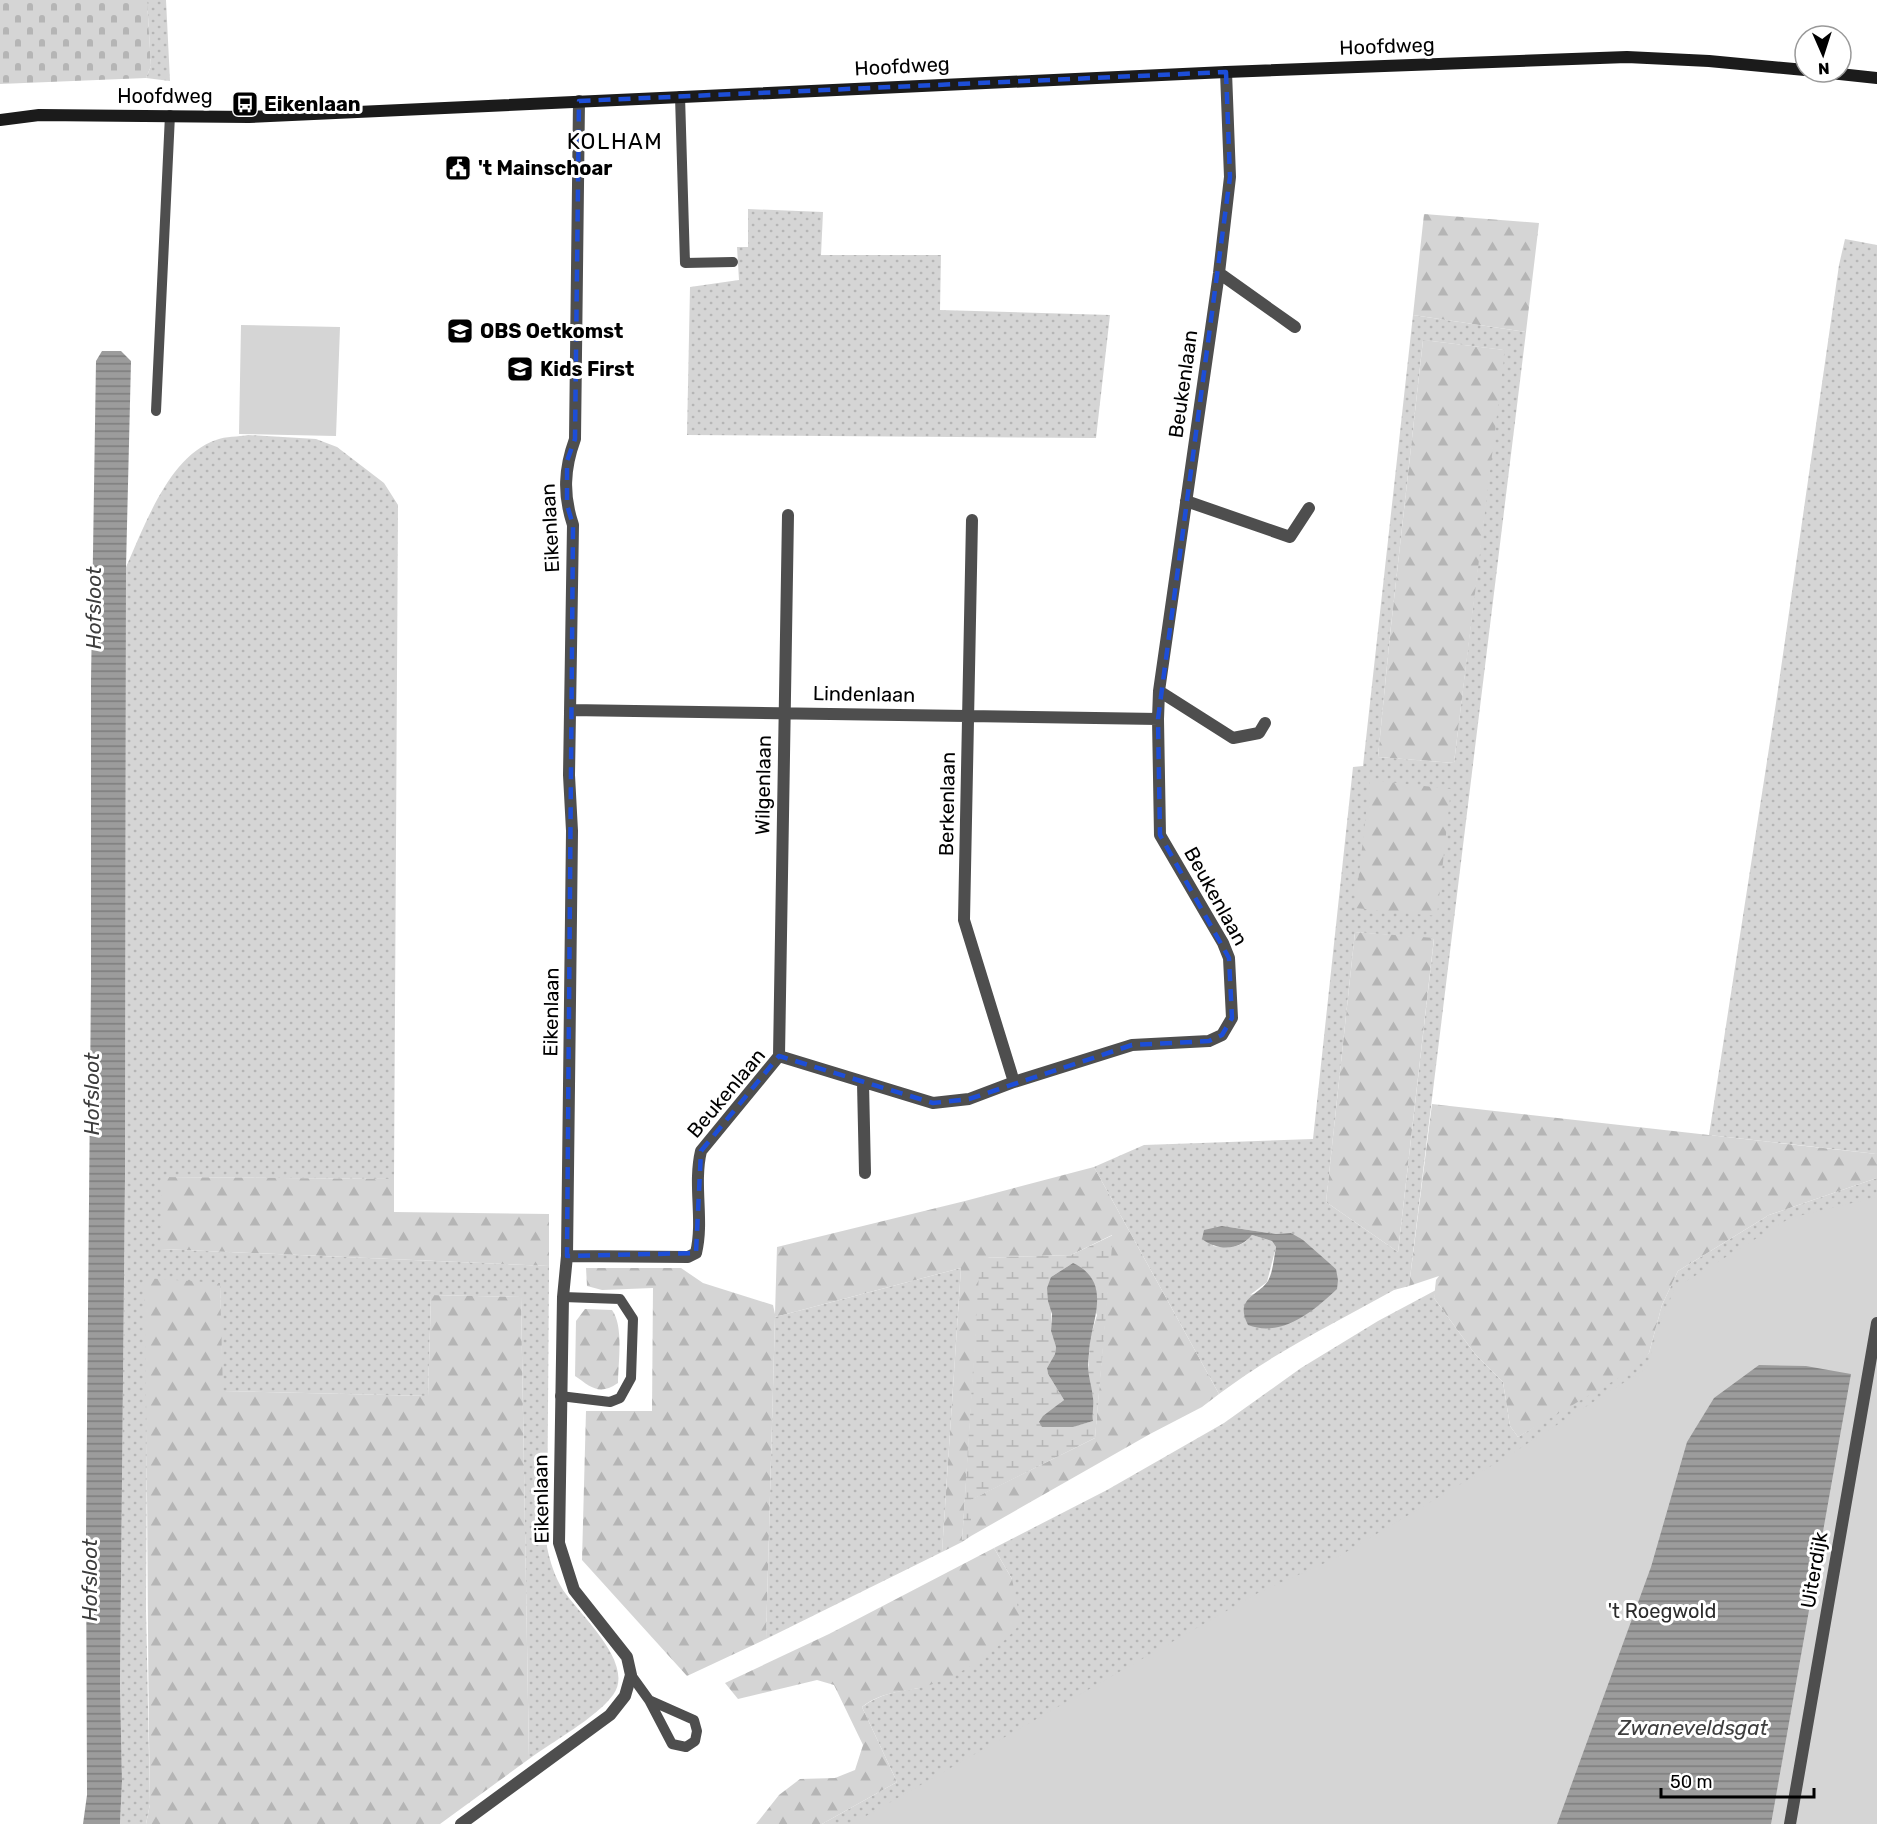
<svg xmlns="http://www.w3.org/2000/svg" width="1877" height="1824" viewBox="0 0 1877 1824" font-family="Rubik,sans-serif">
<defs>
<pattern id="grass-dots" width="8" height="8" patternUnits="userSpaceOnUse" patternTransform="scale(1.5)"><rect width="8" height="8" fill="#d5d5d5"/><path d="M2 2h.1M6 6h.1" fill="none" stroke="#b5b5b5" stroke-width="1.8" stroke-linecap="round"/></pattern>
<pattern id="forest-firs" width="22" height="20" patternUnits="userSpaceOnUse" patternTransform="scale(1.5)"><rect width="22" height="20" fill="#d5d5d5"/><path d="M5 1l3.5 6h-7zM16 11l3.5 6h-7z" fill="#b5b5b5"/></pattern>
<pattern id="wetland-marsh" width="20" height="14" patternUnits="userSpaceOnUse" patternTransform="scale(1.5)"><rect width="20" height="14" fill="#d5d5d5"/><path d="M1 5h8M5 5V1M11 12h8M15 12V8" fill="none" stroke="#b5b5b5"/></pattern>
<pattern id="cemetery-stones" width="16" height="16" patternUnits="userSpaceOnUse" patternTransform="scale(1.5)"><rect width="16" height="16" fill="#d5d5d5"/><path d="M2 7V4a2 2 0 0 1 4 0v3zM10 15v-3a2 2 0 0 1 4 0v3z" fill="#b5b5b5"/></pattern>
<pattern id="water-rules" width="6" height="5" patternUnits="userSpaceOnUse" patternTransform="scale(1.5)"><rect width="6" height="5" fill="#9c9c9c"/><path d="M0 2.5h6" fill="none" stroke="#7d7d7d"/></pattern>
</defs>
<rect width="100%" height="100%" fill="#fff"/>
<path fill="url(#grass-dots)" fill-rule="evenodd" d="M147 0H166L170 81 146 78 151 66Z
M748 209 823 212 821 255H941L940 310 1110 315 1096 438 687 435 690 287 739 280 737 247H748Z
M1845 239 1877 245V1154L1709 1135 1776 703 1839 265Z
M1413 315 1526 332 1409 1286 1394 1290C1335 1323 1273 1353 1219 1394L1094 1167 1144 1145 1313 1139 1353 767 1363 766ZM1423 340 1504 350 1454 763 1378 757 1390 635ZM1355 932 1434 939 1398 1252 1326 1202ZM1222 1226 1276 1234 1291 1233 1336 1269 1250 1295 1267 1282 1276 1247 1272 1241 1252 1235C1241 1249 1229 1248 1213 1246Z
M248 435 316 439 337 447 384 483 398 505 394 1179 161 1177V1249L549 1266 547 1547C550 1562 555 1577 563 1590 580 1615 636 1664 613 1695 596 1718 552 1742 529 1759L521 1297 431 1295 428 1396 222 1391 220 1284 147 1418 146 1610 150 1804 146 1824H120L122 1781 120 1685 125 1177 126 567C145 525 169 456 216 440 226 436 238 437 248 435Z
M1877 1178V1202L1675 1344 1236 1824H822L897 1782 862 1707C880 1694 897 1691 919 1688L1012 1579 994 1548 1107 1490 1224 1423 1301 1368 1378 1321 1436 1290 1434 1298 1475 1354 1503 1382 1510 1426 1518 1437 1649 1353 1662 1305 1678 1271 1769 1215Z
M961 1268 942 1552 766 1639 775 1317Z"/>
<path fill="url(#forest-firs)" d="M1424 214 1539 223 1526 332 1413 315Z
M1423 340 1505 350 1454 763 1378 757 1390 635Z
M1370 780 1451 789 1437 916 1355 908Z
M1355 932 1434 938 1398 1252 1326 1202Z
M1432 1104 1877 1154V1178L1769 1215 1678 1271 1662 1305 1649 1353 1627 1373 1518 1437 1510 1426 1503 1382 1475 1354 1434 1298 1436 1280 1439 1276 1409 1286Z
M1094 1167 1219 1394 1202 1407 1150 1434 971 1536 970 1500 1095 1438 1112 1235 1071 1255 981 1258 962 1542 942 1552 961 1268 775 1317 766 1639 687 1676 582 1560 586 1411H652L653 1288 602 1290 587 1286 586 1268H681L703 1283 773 1305 775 1314 777 1247 965 1201Z
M161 1177 394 1179V1212L549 1214V1266L161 1249Z
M144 1278 220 1283 223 1391 428 1396 431 1295 521 1297 529 1759 440 1824H146L150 1804C147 1629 148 1453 144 1278Z
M585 1309 612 1310C624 1326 618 1363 618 1383 599 1396 591 1387 575 1376L576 1321Z
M994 1548 1012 1579 1021 1623C996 1653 957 1679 919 1688 896 1693 882 1692 862 1707L897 1782 822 1824H756L779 1795 800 1779 835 1778 855 1770 863 1745 834 1685 817 1680 738 1699 725 1683 829 1634Z"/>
<path fill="url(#wetland-marsh)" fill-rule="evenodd" d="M1113 1235 1095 1438 971 1500V1536L962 1542 980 1258 1071 1255ZM1073 1263 1097 1315 1090 1338 1088 1374 1093 1397V1421L1072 1427 1061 1426 1060 1403 1064 1400 1048 1374 1047 1368 1055 1354 1056 1347 1051 1331V1277Z"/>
<path fill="url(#cemetery-stones)" d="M0 0H147L151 66 146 78 0 84Z"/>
<path fill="#d5d5d5" d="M241 325 340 327 336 436 239 434Z
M1877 1197V1824H852L1258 1593 1336 1558 1508 1456 1647 1368 1660 1323 1675 1288 1790 1218Z"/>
<path fill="url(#water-rules)" d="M102 351H121L131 361 126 567 125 1177 120 1685 122 1781 120 1824H83L87 1795 86 1534 91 981V680L96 361Z
M1222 1226 1276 1234 1291 1233 1303 1240 1336 1269 1338 1280 1337 1289C1314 1311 1282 1338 1248 1325 1234 1298 1258 1296 1268 1281 1273 1272 1274 1257 1276 1247L1272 1241 1252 1235C1239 1251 1218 1251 1202 1239L1204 1230Z
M1073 1263C1107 1279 1097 1308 1091 1337 1089 1346 1089 1356 1088 1365 1088 1377 1092 1386 1093 1398 1094 1406 1092 1413 1093 1421L1073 1427H1042L1039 1422 1043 1416 1064 1400 1048 1374 1047 1368 1055 1354 1056 1347 1051 1331 1052 1314 1048 1301 1047 1288 1051 1277Z
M1759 1365 1806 1366 1851 1374 1771 1824H1557L1651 1567 1687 1442 1714 1398Z"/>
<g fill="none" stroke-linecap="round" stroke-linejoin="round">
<path stroke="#4e4e4e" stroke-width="10" d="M680 96 685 263 733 262
M156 411 170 115
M560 1396 610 1402 620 1398 631 1378 633 1319 620 1299 563 1297
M631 1675 649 1700 672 1744 686 1747 695 1741 697 1731 694 1720 649 1700"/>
<path stroke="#4e4e4e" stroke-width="12" d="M1219 273 1295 327
M1186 501 1290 537 1309 508
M972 520 964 920 1014 1082
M1159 691 1233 738 1259 733 1265 723
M570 710 1158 719
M779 1056 788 515
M863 1083 865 1173
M567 1256 688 1257 696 1253C704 1220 693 1185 701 1151L779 1056 933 1103 969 1099 1014 1082 1132 1045 1209 1041 1222 1035 1232 1018 1229 958 1223 943 1160 835 1158 719 1159 691 1219 273 1230 177 1226 72
M461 1824 610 1715 625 1696 631 1675 627 1657 574 1590 559 1543 563 1297 567 1256 572 831 569 775 573 525C563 495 564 469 575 439L579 101
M1790 1824 1877 1323"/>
<path stroke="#1b1b1b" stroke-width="12" d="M1821 72 1877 78
M0 120 39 115 249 117 1226 72 1627 57 1709 61 1805 70"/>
</g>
<path fill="none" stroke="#1d4ed8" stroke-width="4.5" stroke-dasharray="12 8" stroke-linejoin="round" d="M1226 72 1230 177 1158 719 1160 835 1229 958 1232 1018 1222 1035 1209 1041 1132 1045 969 1099 933 1103 779 1056 701 1151 696 1253 567 1256 573 525 567 505V461L575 439 579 101Z"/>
<defs>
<symbol id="bus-square" viewBox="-11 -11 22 22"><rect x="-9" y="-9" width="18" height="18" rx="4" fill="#000" stroke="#fff"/><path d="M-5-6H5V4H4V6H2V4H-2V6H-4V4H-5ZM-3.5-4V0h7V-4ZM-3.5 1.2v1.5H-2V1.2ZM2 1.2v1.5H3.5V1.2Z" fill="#fff"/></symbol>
<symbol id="civic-square" viewBox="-11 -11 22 22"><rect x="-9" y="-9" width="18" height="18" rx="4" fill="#000" stroke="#fff"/><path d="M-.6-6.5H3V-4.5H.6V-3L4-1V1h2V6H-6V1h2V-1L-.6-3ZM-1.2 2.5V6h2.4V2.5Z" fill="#fff"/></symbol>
<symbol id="school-square" viewBox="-11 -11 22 22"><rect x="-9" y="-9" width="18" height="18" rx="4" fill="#000" stroke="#fff"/><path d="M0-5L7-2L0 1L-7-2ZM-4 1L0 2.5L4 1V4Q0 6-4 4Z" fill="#fff"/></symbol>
</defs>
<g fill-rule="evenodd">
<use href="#bus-square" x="230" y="89" width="30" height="30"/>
<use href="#civic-square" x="443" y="153" width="30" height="30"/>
<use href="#school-square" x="445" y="316" width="30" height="30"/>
<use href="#school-square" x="505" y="354" width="30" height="30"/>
</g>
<g text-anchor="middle" stroke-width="6" stroke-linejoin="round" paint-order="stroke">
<g font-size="20" fill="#000" stroke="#fff">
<text transform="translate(1387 46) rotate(-2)" y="7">Hoofdweg</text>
<text transform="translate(902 66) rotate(-3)" y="7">Hoofdweg</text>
<text x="165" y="103">Hoofdweg</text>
<text transform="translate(1183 384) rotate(-82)" y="7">Beukenlaan</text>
<text transform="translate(550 528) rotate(-93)" y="7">Eikenlaan</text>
<text transform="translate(864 694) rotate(1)" y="7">Lindenlaan</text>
<text transform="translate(763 785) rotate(-89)" y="7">Wilgenlaan</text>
<text transform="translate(947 804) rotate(-89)" y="7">Berkenlaan</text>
<text transform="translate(1216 896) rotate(61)" y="7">Beukenlaan</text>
<text transform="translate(551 1012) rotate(-89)" y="7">Eikenlaan</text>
<text transform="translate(726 1093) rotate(-50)" y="7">Beukenlaan</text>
<text transform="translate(541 1499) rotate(-91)" y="7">Eikenlaan</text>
<text transform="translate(1814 1570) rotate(-80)" y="7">Uiterdijk</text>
</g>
<g font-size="20" font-weight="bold" fill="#000" stroke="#fff" text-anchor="start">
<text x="264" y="111">Eikenlaan</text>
<text x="478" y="175">'t Mainschoar</text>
<text x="480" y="338">OBS Oetkomst</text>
<text x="540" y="376">Kids First</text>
</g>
<g font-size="20" fill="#2c2c2c" stroke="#fff">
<text x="1662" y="1618">'t Roegwold</text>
</g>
<g font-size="21" font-style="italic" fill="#3d3d3d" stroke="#fff">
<text transform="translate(94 608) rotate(-90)" y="7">Hofsloot</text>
<text transform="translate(92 1094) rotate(-90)" y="7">Hofsloot</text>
<text transform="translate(90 1580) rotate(-90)" y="7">Hofsloot</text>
<text x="1693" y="1735">Zwaneveldsgat</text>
</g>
<g font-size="22" letter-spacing="1.5" fill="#000" stroke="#fff">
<text x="615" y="149">KOLHAM</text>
</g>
</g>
<g transform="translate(1823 54) rotate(177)"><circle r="28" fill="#ffffff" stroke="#999999" stroke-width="1.5"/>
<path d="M0-4.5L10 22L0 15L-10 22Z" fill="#000000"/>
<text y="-9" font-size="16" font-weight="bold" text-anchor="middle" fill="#000000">N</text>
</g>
<path d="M1661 1788v9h153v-9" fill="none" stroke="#000000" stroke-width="3"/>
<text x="1670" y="1788" font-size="18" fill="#000000" stroke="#ffffff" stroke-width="4.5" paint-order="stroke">50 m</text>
</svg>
